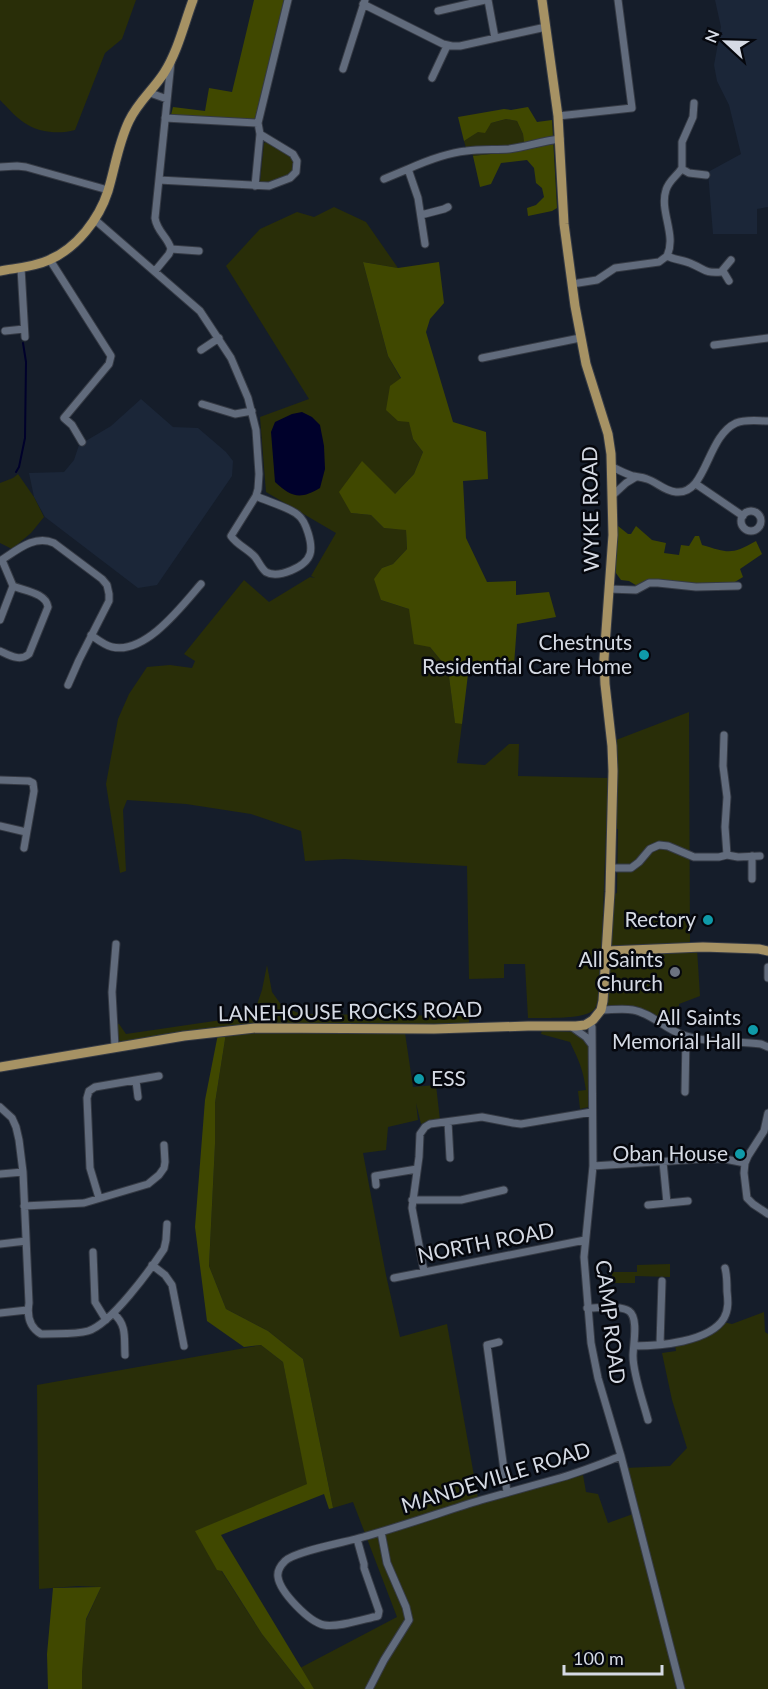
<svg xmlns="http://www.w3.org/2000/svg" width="768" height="1689" viewBox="0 0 768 1689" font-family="Lato,sans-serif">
<rect width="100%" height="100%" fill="#151d2a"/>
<path fill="#1b2638" d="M715 0H768V207L757 209V234H713L708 172 741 154 729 105 717 81 714 65 721 27Z
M141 399 173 427 198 428 226 452 233 461 232 476 157 585 138 588 45 517 34 497 29 473 64 472 74 460 79 445 111 426Z"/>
<path fill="#292e08" d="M0 0H136L122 39 105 53 75 130C61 134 41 133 28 125 18 120 8 108 0 100Z
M506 119 517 121 523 134 525 150 473 156 471 148H466L464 141 491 123Z
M266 142C274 146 287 150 291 157 304 175 272 183 260 182L264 143Z
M334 207 366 222 398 268 363 262 388 356 401 379 413 439 423 452 414 474 395 494 351 513 371 515 384 528 406 529 407 549 393 564 382 568 381 600 409 609 430 647 448 669 455 722 462 724 457 763 485 765 509 744H519L518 776 608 778 602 938 598 999C597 1004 596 1009 591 1012 580 1019 543 1018 528 1018L525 964H504V978L469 979 467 866 344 859 305 861 301 831 251 814 186 804 127 800 123 810 126 871 120 873 106 784 118 719 129 694 147 667 170 665 192 668 195 661 184 654 244 580 269 602 310 577 315 578 311 576 336 533 266 492 260 417 309 399 226 266 260 229 297 212 314 217Z
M18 474 34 497 44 517 31 533 12 549 0 543V483L13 478Z
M689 712 690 945 697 949 700 996 679 1004 678 1029 637 1008V1006H607L614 894 617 893 618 829H616L618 781 616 740Z
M267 965 272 992 282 1006 301 1014 469 1016V1024L287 1023 121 1042 117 1038V1024H119L126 1034 235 1018 254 1013 262 990Z
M542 1030 572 1032 579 1034 588 1043 590 1057 589 1107 580 1109 578 1091 586 1090C583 1069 579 1061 570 1042L541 1034Z
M226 1033H405L413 1087 436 1085 440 1120 429 1121 421 1124 416 1103 418 1120 388 1127 386 1150 363 1153 386 1275 400 1337 447 1324 479 1504 583 1475 586 1492 598 1494 608 1523 633 1514 625 1468 670 1466 687 1448 672 1400 662 1353 676 1351 675 1345 723 1322 732 1324 764 1312 765 1332 768 1334V1689H314L300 1668 397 1617 353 1502 333 1508 303 1359 268 1331 226 1309 209 1266 215 1144V1103Z
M670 1264V1277L635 1276V1283H612V1272H637V1265Z
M261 1345 283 1362 308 1484 196 1531 262 1634 305 1689H81V1670L86 1620 101 1587 78 1586 39 1589 37 1385Z"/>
<path fill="#404800" d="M254 0H284L258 122 171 115 173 107 205 111 209 88 232 92Z
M528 107 537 122 552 120 557 208 552 211 528 216 527 208 536 205 544 197 542 188 536 183 534 168 527 160 501 163 491 184 480 187 473 156 525 150 523 134 517 121 506 119 491 123 485 133 478 132 464 141 458 117 504 109 511 110Z
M363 262 398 268 439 262 444 303 430 319 426 332 453 422 486 432 488 479 463 481 466 538 487 582 516 581V595L549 592 556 617 517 624 514 665 469 666 462 724 455 723 448 669 430 647 414 644 409 609 381 600 374 579 382 568 393 564 407 549 406 530 384 528 371 515 351 513 339 492 362 461 395 494 414 474 423 452 413 439 409 422 398 421 386 410 390 386 401 378 388 356Z
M618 526 628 534H631L636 526 652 540 666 543 664 553 679 555 681 545 689 546 695 536H699L702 545C729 553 731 555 756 541L762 554 740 569 743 577 730 585 683 584 639 587 629 581 621 580 613 569 616 531Z
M226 1033 215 1103V1144L209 1266 226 1309 268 1331 303 1359 333 1508 329 1509 324 1494 221 1535 314 1689H305L262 1634 222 1571 217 1570 195 1531 307 1484 283 1362 261 1345 244 1347 207 1321 195 1227 205 1100 218 1034Z
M101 1587 86 1619 82 1672V1689H48L47 1654 53 1588Z"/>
<path fill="#00012b" d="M302 412 312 417 320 425 324 446 325 469 320 488C300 500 291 497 275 482L271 432 275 422 292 414Z"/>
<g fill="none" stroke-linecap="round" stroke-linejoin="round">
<path stroke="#00012b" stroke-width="2" d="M16 472 19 467 25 438 26 362 23 343"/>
<defs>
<path id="minor" d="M488 0 495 38
M363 4 443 44 452 46H460L546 27
M438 11 485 0
M343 69 365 0
M432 78 447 46
M149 92 153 94 167 99
M558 116 632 108 618 0
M165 118 258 123
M0 167 17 166 26 167 108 190
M682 169 689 173 706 175
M384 179 408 169
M159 180 269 186 290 178 296 172 297 161 293 154 260 134
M255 186 260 134 258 123 288 0
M421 215 444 209 448 207
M94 219 200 311 231 358 248 398 256 430 259 474 258 489 256 496 231 536C237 545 248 549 255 557 259 562 261 568 266 572 278 579 306 567 310 554 313 544 306 521 298 515 291 508 266 501 256 496
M425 244 418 198 408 169C426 161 446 153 466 151 480 149 495 150 509 149 526 147 542 141 560 139
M171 249C168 237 157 232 155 218L171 62
M667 256C675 260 684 260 692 264 706 270 704 273 721 272L731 260
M50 260 111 356 109 364 64 418 72 425 82 442
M21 268 25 337
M155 271 169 254 171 249 199 251
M723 271 729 281
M572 284 597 280 615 268 659 262 667 256C677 235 659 211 666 190 669 180 677 176 682 168V142L693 117 694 103
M5 331 24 329
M714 345 768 338
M201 350 219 338
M482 358 580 338
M202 404 235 414 252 411
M612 467C619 470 626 474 633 476 638 477 642 477 647 479 657 482 664 491 676 492 707 495 706 437 736 423 746 419 758 421 768 421
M696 484 743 516
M613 495 626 483 636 477
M741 521a10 10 0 1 1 20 0a10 10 0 1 1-20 0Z
M0 561C16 551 34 534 54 543L102 579 107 585 109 594V601L79 660 68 685
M609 589 636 590 649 583H658L696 587 738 586
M0 620 13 586 2 560
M91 635C97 639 104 645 112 647 145 655 182 606 201 584
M0 651C9 655 20 662 29 654L48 607C46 593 25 591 13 586
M724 735 723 766 727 797 725 827 727 855
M0 780 29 781 33 783 34 791 24 848
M0 826 26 832
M752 856V879
M611 868H631L639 862 650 849 659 845 668 846 694 857H719L727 855 738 857 760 856
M768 967V978
M601 1010C611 1010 623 1008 633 1010 651 1013 665 1029 683 1035 707 1043 735 1041 761 1044L768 1047
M590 1023 592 1027 593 1166 584 1257 591 1343 598 1378 621 1456 681 1689
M572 1027 586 1037 592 1045
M115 1047 112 992 116 944
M136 1081 138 1097
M685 1092 686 1036
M0 1107 12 1118 16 1127 19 1140 23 1172 29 1303C27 1315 29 1327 41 1334 56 1333 74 1335 88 1331 111 1324 150 1270 164 1249L166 1240 167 1224
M768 1113 764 1131 748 1156 745 1163 744 1173 747 1198 753 1204 768 1214
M448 1122 450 1158
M663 1162 667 1203
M593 1166 701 1159H725L745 1163
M0 1174 23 1172
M376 1185 375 1176 417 1169
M99 1198 90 1168 87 1098 89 1091 95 1087 159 1076
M412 1200H461L504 1190
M648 1205 688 1201
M24 1206 84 1203 148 1184 159 1175 164 1168 165 1162 164 1145
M0 1244 26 1241
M93 1252 95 1302 106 1320
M152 1265 165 1275 172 1285 184 1346
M424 1271 412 1208 419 1157 420 1134 425 1127 430 1124 482 1117 513 1123 521 1124 592 1112
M394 1278 585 1240
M587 1308C598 1308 621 1305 629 1311 639 1318 633 1345 633 1356 633 1374 643 1401 648 1420
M0 1313 27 1310
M114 1314C127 1325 124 1338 125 1355
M499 1342 487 1345 507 1492
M660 1344 662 1281
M634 1346C659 1346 710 1342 724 1318 729 1309 728 1300 727 1291 727 1283 727 1275 725 1268
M357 1539 364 1564V1568L379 1611 378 1616C364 1619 337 1628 324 1625 309 1622 280 1592 278 1577 277 1571 281 1565 285 1561 295 1551 347 1542 363 1537 403 1526 442 1512 481 1500 506 1493 531 1486 556 1479 578 1473 600 1464 621 1456
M369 1689 384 1660 409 1620 406 1607 387 1563 381 1532"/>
<path id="major" d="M0 271C16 268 34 267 49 260 77 248 99 219 108 191 115 168 118 144 129 121 138 102 153 90 164 73 178 51 184 24 193 0
M607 951 703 947 759 949 768 951
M0 1067 184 1036 255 1028 434 1029 528 1026H576L585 1025 593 1020 601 1010 603 1001 610 892 613 771 612 746 605 684 604 659 613 535 611 454 608 434 586 364 575 306 564 224 558 116 542 0"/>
</defs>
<use href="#minor" stroke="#353a44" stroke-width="9"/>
<use href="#major" stroke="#353a44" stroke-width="11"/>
<use href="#minor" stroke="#616b7c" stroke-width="7"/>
<use href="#major" stroke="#a69264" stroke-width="9"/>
</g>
<g fill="#0f9aa8" stroke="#05070d" stroke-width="2">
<circle cx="644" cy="655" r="6"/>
<circle cx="708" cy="920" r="6"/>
<circle cx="753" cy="1030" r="6"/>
<circle cx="419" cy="1079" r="6"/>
<circle cx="740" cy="1154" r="6"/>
</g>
<circle fill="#6b7280" stroke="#05070d" stroke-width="2" cx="675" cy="972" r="6"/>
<g text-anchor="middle" stroke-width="5" stroke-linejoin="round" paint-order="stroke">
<g font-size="21" fill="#d5dae4" stroke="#05070d">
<text transform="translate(591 509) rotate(-91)" y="7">WYKE ROAD</text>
<text transform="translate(350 1012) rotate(-1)" y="7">LANEHOUSE ROCKS ROAD</text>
<text transform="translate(486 1243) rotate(-11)" y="7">NORTH ROAD</text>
<text transform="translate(610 1322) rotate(83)" y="7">CAMP ROAD</text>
<text transform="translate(496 1478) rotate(-17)" y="7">MANDEVILLE ROAD</text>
</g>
<g font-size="21" fill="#d5dae4" stroke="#05070d" text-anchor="end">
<text x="632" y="650">Chestnuts<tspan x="632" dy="24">Residential Care Home</tspan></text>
<text x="696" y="927">Rectory</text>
<text x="663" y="967">All Saints<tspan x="663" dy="24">Church</tspan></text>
<text x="741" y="1025">All Saints<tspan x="741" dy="24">Memorial Hall</tspan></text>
<text x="431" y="1086" text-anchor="start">ESS</text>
<text x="728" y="1161">Oban House</text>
</g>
</g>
<g transform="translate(726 42) rotate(292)" stroke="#05070d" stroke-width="4.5" paint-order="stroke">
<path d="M0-4.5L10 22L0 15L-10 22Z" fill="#d5dae4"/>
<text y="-9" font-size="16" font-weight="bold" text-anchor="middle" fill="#d5dae4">N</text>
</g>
<path d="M564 1665v9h98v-9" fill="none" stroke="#d5dae4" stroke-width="3"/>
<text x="573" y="1665" font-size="18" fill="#d5dae4" stroke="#05070d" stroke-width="4.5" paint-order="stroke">100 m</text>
</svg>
